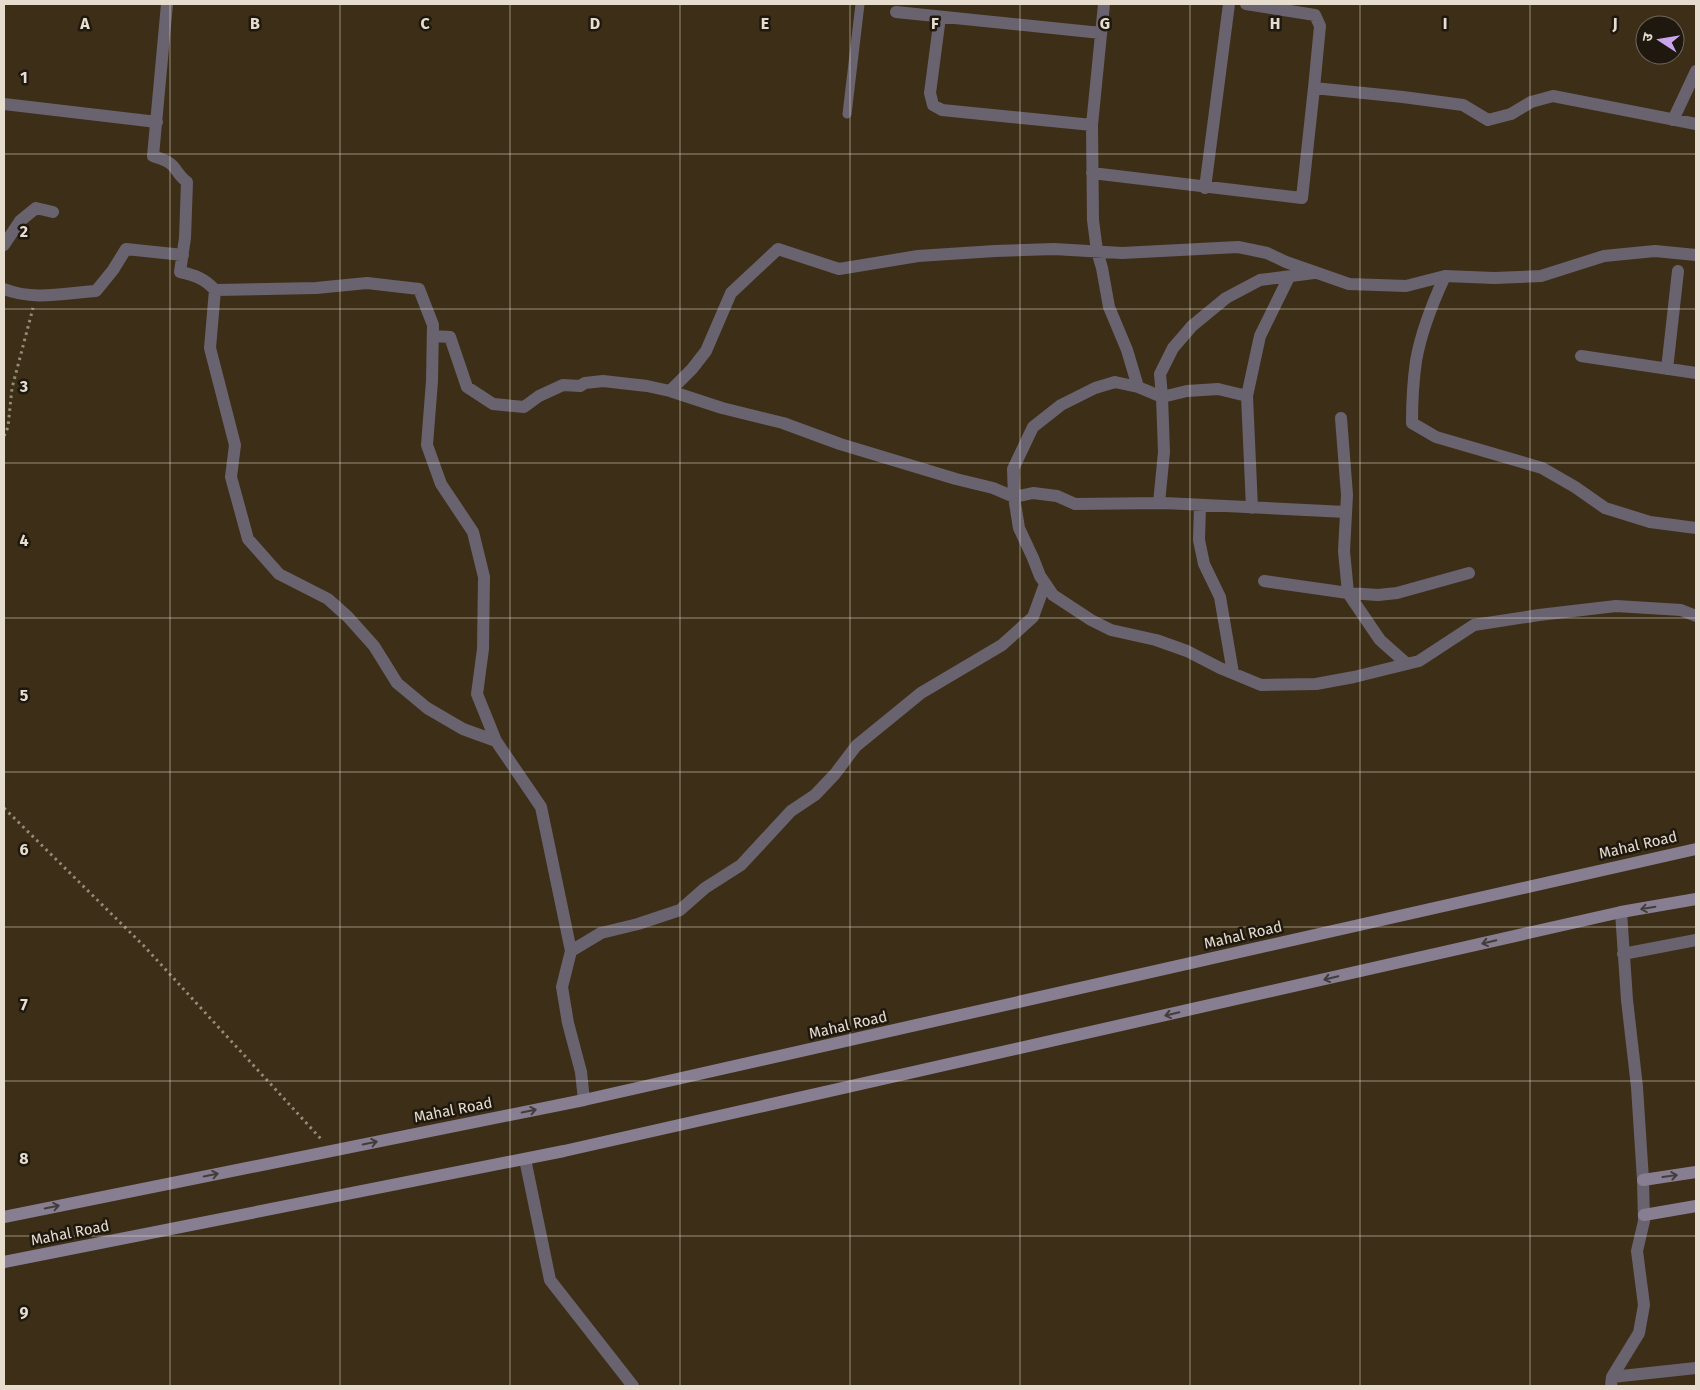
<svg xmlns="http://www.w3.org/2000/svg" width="1700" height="1390" viewBox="0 0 1700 1390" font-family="'Fira Sans','Noto Sans Devanagari',sans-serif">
<rect width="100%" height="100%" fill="#3d2f17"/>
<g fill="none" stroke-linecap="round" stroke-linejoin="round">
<path stroke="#968b78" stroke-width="3" stroke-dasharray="2.5 4" stroke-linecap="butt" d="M4 436 8 427 12 388 33 308
M4 808 144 946 321 1139"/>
<path stroke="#69636f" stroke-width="9" d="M847 114 860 4"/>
<path stroke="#69636f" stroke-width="12" d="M167 4 153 156C159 158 168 160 173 166 178 172 180 177 187 182L185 238 180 272C195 275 205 279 215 290
M1104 4 1092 125 1093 220 1097 251 1102 268 1109 307 1127 350 1138 387
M1246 4 1315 15 1320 26 1314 88 1403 97 1463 105 1488 120 1511 114 1531 102 1553 96 1696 124
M896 12 1101 33
M940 17 930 93 933 105 942 110 1092 125
M4 104 157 122
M1673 120 1696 71
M1092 173 1302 198 1314 88
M1205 188 1229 4
M4 245 20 221 36 208 53 212
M1445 276C1433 302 1421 332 1416 361 1413 382 1412 402 1412 423L1436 437 1542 468 1575 487 1605 508 1650 522 1696 528
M4 289C34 301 65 293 96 291L113 270 126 249 183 255
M433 336 450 337 467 387 493 404 524 407 539 396 563 385 580 386 585 383 603 381 647 386 670 391 722 408 783 423 840 444 956 479 993 488 1014 497 1033 493 1057 496 1075 504 1164 503 1346 512
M1581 356 1696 373
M1667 369 1678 271
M670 391 692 369 706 351 731 293 778 249 839 269 918 256 995 251 1054 249 1122 253 1238 247 1267 253 1286 262 1349 284 1406 286 1445 276 1494 278 1541 276 1604 256 1655 251 1696 255
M1247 396 1218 389 1187 391 1162 397 1138 387 1115 382 1095 388 1061 405 1033 427 1013 469 1014 497 1019 528 1033 558 1040 576 1053 595 1091 620 1111 630 1156 640 1187 651 1220 668 1261 685 1316 684 1354 677 1419 661 1474 625 1539 615 1616 606 1681 610 1696 616
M1341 418 1347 495 1344 551 1348 593 1378 595 1397 593 1469 573
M1159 503 1164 452 1162 397 1160 374 1173 348 1192 326 1226 298 1260 280 1314 273
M1200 506 1199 540 1204 564 1220 597 1233 673
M1252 508 1247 396 1260 336 1289 277
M1264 581 1348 593 1380 640 1407 664
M496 741 463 729 427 708 397 683 374 646 348 617 328 599 279 574 248 539 231 477 235 445 210 348 215 290 316 288 367 283 419 289 433 325 432 381 427 445 441 484 473 532 484 577 483 649 477 694 496 741 541 807 571 951
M1623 954 1696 940
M584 1100 581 1072 568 1023 562 987 571 951 601 933 638 924 680 910 705 888 741 865 791 811 815 795 835 774 856 746 921 693 1002 645 1033 617 1045 584
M525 1159 550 1280 633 1386
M1612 1377 1696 1368
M1611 1386 1612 1377 1639 1333 1644 1305 1637 1251 1644 1221 1643 1180 1637 1087 1627 1000 1621 912"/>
<path stroke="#877f91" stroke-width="12" d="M1643 1180 1696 1172
M1644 1215 1696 1206
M4 1217 584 1100 1696 849
M4 1262 564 1151 1621 912 1696 899"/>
</g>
<defs><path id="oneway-shaft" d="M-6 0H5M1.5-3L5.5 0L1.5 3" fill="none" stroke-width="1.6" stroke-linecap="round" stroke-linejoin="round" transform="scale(1.25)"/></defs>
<g stroke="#433c3c">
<use href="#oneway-shaft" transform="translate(1648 908) rotate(170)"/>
<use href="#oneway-shaft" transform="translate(1489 942) rotate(167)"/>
<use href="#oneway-shaft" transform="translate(1331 978) rotate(167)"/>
<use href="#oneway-shaft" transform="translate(1172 1014) rotate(167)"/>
<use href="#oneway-shaft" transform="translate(529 1111) rotate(-11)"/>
<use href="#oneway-shaft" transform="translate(370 1143) rotate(-11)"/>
<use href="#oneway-shaft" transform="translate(211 1175) rotate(-11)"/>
<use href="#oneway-shaft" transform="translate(1670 1176) rotate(-8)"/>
<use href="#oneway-shaft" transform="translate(52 1207) rotate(-11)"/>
</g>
<path fill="none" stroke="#e6ddcf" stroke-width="1" stroke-opacity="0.55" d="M170 4V1386M340 4V1386M510 4V1386M680 4V1386M850 4V1386M1020 4V1386M1190 4V1386M1360 4V1386M1530 4V1386M4 154H1696M4 309H1696M4 463H1696M4 618H1696M4 772H1696M4 927H1696M4 1081H1696M4 1236H1696"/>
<g text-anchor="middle" stroke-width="5" stroke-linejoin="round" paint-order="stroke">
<g font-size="15" fill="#e6ddcf" stroke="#1f180e">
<text transform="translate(1638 845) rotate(-13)" y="5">Mahal Road</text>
<text transform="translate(1243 935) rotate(-13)" y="5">Mahal Road</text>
<text transform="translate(848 1025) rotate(-13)" y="5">Mahal Road</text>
<text transform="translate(453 1110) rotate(-11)" y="5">Mahal Road</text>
<text transform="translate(70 1233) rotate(-11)" y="5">Mahal Road</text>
</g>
</g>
<g font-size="16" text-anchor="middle" font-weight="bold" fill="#e6ddcf" stroke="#1f180e" stroke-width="5" stroke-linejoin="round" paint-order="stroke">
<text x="85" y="29">A</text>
<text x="255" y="29">B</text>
<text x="425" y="29">C</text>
<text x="595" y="29">D</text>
<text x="765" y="29">E</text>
<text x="935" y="29">F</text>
<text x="1105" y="29">G</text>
<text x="1275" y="29">H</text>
<text x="1445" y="29">I</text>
<text x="1615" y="29">J</text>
<text x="24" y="83">1</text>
<text x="24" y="237">2</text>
<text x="24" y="392">3</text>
<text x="24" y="546">4</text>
<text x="24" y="701">5</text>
<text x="24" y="855">6</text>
<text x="24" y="1010">7</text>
<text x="24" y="1164">8</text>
<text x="24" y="1318">9</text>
</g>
<rect width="1700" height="1390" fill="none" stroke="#e6ddcf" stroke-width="10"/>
<g transform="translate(1660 40) rotate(282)"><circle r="24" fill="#1f180e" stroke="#6f675b"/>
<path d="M0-4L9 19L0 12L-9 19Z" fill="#c9a5ee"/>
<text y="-8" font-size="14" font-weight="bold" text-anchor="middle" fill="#e6ddcf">उ</text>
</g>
</svg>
